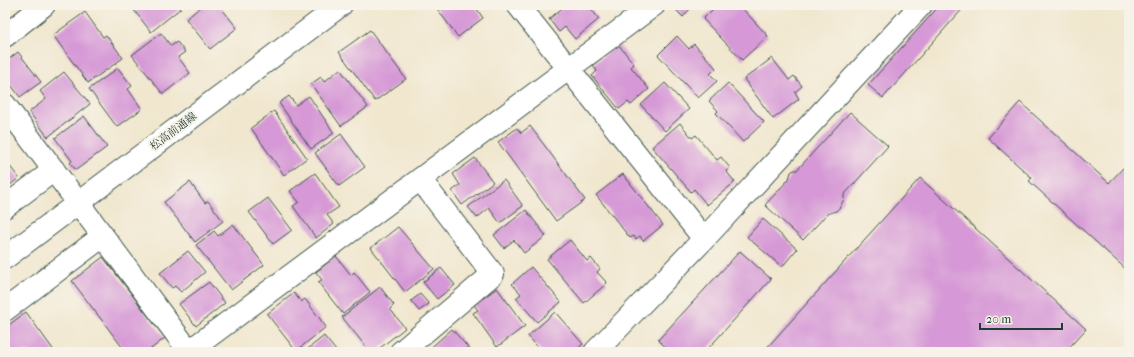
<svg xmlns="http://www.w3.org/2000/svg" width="1134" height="357" viewBox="0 0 1134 357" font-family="'IM FELL French Canon','Noto Serif JP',serif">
<rect width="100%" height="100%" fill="#f7f3e8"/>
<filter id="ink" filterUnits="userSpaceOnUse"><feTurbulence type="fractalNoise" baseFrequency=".025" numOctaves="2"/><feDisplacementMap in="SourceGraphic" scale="8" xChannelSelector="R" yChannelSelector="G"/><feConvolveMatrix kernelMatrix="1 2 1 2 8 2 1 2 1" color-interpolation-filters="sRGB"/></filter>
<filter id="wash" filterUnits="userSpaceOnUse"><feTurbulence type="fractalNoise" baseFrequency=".012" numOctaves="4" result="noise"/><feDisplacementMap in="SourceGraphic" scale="16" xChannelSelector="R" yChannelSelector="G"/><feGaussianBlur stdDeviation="0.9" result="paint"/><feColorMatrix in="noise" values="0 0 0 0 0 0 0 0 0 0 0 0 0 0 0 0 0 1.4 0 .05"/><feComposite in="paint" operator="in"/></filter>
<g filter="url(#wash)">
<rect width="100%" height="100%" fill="#f1e7cf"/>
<g id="blocks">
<path fill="#d698d6" d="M130 5H178L181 8 151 32Z
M203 5H219L237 28 210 49 186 19Z
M436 5H474L483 18 458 37 435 6Z
M566 5H588L599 19 575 39 565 27 559 32 549 19Z
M677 5H686L690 9 683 17 674 8Z
M717 5H739L768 36 742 60 703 19Z
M940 5H966L883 98 868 85Z
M85 12 103 37 106 35 123 58 88 83 53 35Z
M370 30 406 79 375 101 339 52Z
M161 33 171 46 177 42 185 52 178 57 190 73 163 94 132 55Z
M677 36 689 49 694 44 716 68 710 74 717 81 698 98 658 55Z
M618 44 634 64 631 67 649 89 631 105 628 102 619 109 592 76 597 71 593 65Z
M18 52 41 82 20 97 5 77V62Z
M772 58 789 80 794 76 802 86 795 92 799 99 773 119 744 79Z
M118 68 132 86 128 89 142 109 117 127 89 89Z
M340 69 368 107 341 126 311 84 321 77 324 82Z
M64 72 90 104 48 137 29 112 46 99 40 91Z
M665 83 689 109 665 131 641 105Z
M728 83 764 122 743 142 716 113 718 111 709 101Z
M289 96 296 105 309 96 334 133 311 149 279 103Z
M1020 102 1109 183 1123 168 1129 174V272L1029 181 1032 178 988 138Z
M274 111 307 158 284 175 251 128Z
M850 112 888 146 844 195V199L840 207 836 211 827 214 803 240 765 205 789 179 791 172 794 170H797Z
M84 116 107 147 76 170 70 163 72 161 55 138Z
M680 123 692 138 696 135 717 160 721 157 730 168 726 171 735 182 707 205 694 189 691 192 652 147Z
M530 126 585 200 556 221 498 142 517 128 521 133Z
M341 134 365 167 339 186 315 153Z
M475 158 493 182 462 205 452 191 460 185 453 174Z
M5 160 19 178 5 189Z
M315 173 339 207 327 215 334 224 316 238 293 206 299 202 290 191Z
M623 174 663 225 643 241 640 236 636 239 634 236 630 238 596 195Z
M920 178 1086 329 1065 352H763Z
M504 180 523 206 500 223 489 208 477 218 468 207Z
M190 182 205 203 208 201 223 221 195 242 164 202Z
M268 198 292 230 273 244 249 212Z
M526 210 546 236 524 253 514 240 504 248 494 235Z
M763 219 797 249 782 267 747 237Z
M233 224 264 265 231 290 196 245 214 231 218 236Z
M398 227 434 269 405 292 371 248Z
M570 240 587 261 591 258 600 269 597 272 607 283 584 303 547 259Z
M188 251 205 272 181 292 175 286 172 288 160 273Z
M740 251 771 279 705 352H671L658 340Z
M336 256 351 275 354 272 370 292 343 314 318 282 322 280 316 272Z
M103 257 165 338 147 352H126L72 281Z
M531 267 561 302 537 322 516 298 521 294 512 284Z
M441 268 455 285 437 299 423 282Z
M209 282 225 303 196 326 179 304Z
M380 287 394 305 390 309 405 328 375 352H370L342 317Z
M497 288 525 326 497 347 473 313 478 310 474 305Z
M294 293 301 302 305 299 326 327 296 351 267 314Z
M420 294 429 304 419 311 411 301Z
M26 312 55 352H8L5 348V328Z
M555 312 583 344 574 352H542L528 336Z
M452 329 472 352H426Z
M324 336 337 352H304Z"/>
</g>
</g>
<g filter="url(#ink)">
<use href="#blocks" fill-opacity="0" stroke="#3e564b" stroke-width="1"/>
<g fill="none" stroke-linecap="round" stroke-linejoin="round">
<defs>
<path id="minor" d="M518 5 704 239
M5 36 44 5
M5 105 189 351
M5 207 54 170
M5 258 341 5
M5 310 103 236
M188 352 654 5
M401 352 493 274 420 179
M595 352 704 239 921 5"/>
</defs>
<use href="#minor" stroke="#3e564b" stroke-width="24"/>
<use href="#minor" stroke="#fff" stroke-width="22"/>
</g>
</g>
<g text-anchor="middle" stroke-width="4" stroke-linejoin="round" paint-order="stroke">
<g font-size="11" fill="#1f3d34" stroke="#f7f3e8">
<text transform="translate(173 131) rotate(-37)" y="4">松高前通線</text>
</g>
</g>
<rect width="1134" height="357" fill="none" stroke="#f7f3e8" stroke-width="20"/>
<path d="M980 323v6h82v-6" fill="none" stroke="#1f3d34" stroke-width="2"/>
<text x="986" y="323" font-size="12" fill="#1f3d34" stroke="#f7f3e8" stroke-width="3" paint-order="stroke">20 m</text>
</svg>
